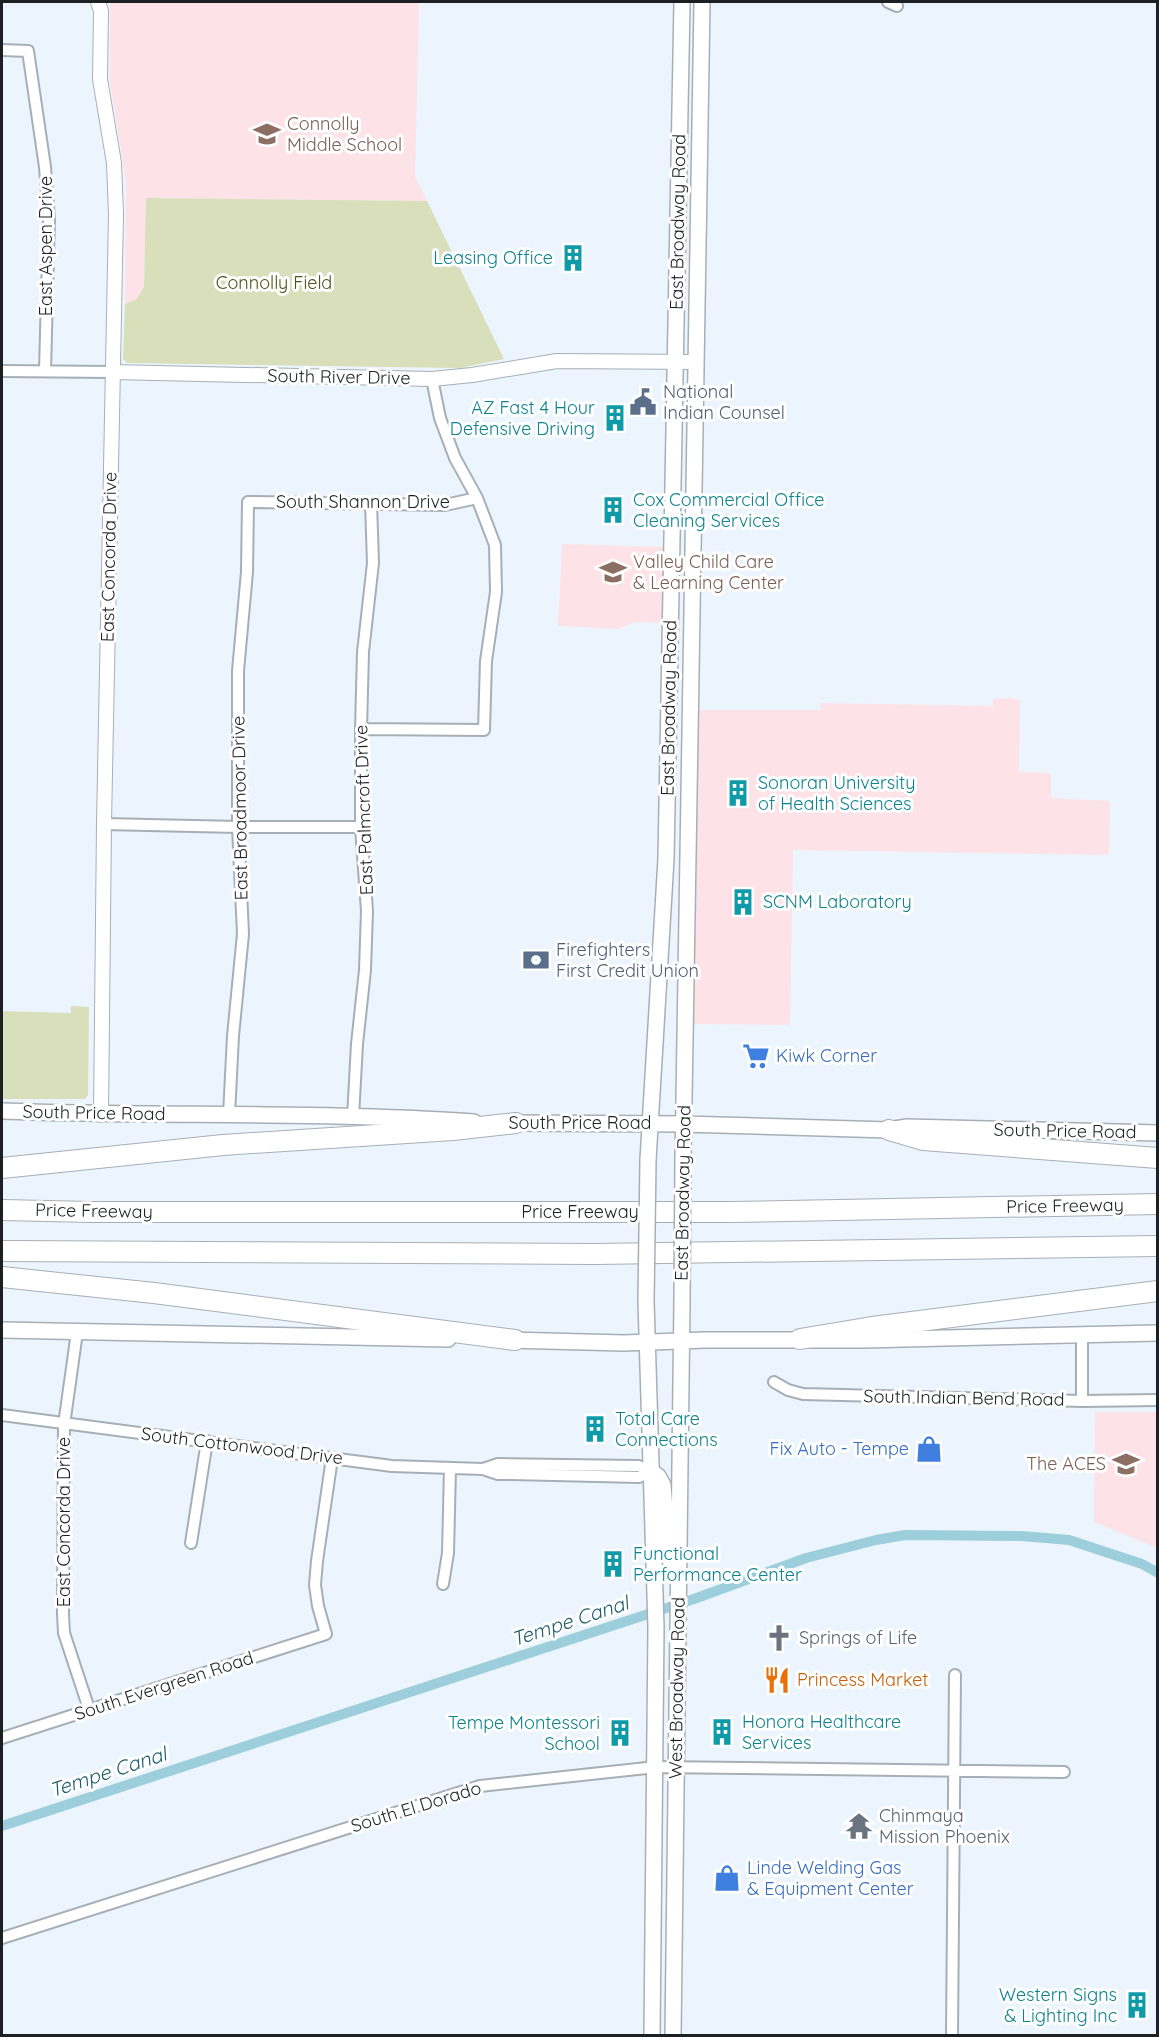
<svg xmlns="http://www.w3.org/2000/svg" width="1159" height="2037" viewBox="0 0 1159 2037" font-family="Quicksand,sans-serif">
<rect width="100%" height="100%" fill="#ecf5fd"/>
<path fill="#fde2e7" d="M110 2H419L415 177 427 201 146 198 144 287 136 300 125 304 126 181 110 82Z
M562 544 664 547V623L635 622 618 629 558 626Z
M1012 698 1020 701 1019 772 1051 773V798L1110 801 1109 855 793 850 790 1025 692 1024 698 710H820L821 703 993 706V699Z
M1095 1412H1157V1548L1094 1522Z"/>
<path fill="#d8dfba" d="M146 198 427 201 504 359 460 368 127 363 123 359 125 304 136 300 144 287Z
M71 1006 89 1007 88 1095 85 1099H2V1011L71 1013Z"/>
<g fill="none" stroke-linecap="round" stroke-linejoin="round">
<path stroke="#9dcedb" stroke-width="10" d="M2 1826 694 1599 806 1558 876 1540 905 1535 1022 1536 1069 1540 1142 1564 1158 1573"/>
<defs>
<path id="minor" d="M888 2 897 6
M2 50 28 51 45 167 49 219 45 371
M2 371 112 372
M361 729 484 730 486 661 496 592 495 545 477 498 455 458 440 418 432 379
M104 824 238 827H361
M229 1115 233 1036 243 934 238 827V671L247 572 248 502 445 505 477 498
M353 1117 357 1044 365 970 367 911 361 827V729L363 652 373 563 371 503
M77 1332 64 1425 63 1614 64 1633 89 1709
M774 1382 788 1390 803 1394 1082 1401 1158 1400
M1082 1401V1335
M2 1415 392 1466 483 1469 498 1474H511L639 1477 651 1471
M483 1469 498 1464 639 1466 651 1471
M191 1543 207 1441
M443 1584 448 1553 450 1468
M2 1738 326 1634 318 1606 315 1585 317 1561 332 1458
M2 1938 480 1786 656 1767 1064 1772
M952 2036 955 1675"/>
<path id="tertiary" d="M98 2 101 11 100 79 114 163 116 214 104 824 101 1115
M112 372 432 379 472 375 557 361 696 362"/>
<path id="secondary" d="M2 1111C159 1117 317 1111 474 1122
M507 1123 683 1124 889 1130 907 1127 1158 1133
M648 1160 666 859 682 2
M683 1160 702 2
M646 1301 656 1627 652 2036
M2 1330 448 1339
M505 1340 624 1343 705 1340H863L1158 1333
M651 1471 658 1476 663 1485 668 1546 672 1570
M673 2036 682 1301"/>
<path id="motorway" d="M889 1130 923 1140 1158 1158
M2 1168 223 1145 453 1130 516 1123
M2 1210 92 1212H731L1158 1204
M2 1251 595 1254 1158 1246
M2 1277 154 1293 515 1340
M800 1339 872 1327 1158 1291"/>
</defs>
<use href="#minor" stroke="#a7afb6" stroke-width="14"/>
<use href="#tertiary" stroke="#a7afb6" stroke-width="16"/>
<use href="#secondary" stroke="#a7afb6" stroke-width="18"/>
<use href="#motorway" stroke="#a7afb6" stroke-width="22"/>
<use href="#minor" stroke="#fff" stroke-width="10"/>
<use href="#tertiary" stroke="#fff" stroke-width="14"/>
<use href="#secondary" stroke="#fff" stroke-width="15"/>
<use href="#motorway" stroke="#fff" stroke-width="20"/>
<defs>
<path id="secondary-bridge" d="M646 1301 648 1160
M682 1301 683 1160"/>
</defs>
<use href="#secondary-bridge" stroke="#a7afb6" stroke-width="18" stroke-linecap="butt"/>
<use href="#secondary-bridge" stroke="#fff" stroke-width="15"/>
</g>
<defs>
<symbol id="school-bare" viewBox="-9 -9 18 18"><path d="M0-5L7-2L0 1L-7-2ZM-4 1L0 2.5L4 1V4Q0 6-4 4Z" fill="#8d6e63" stroke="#fff" stroke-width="2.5" paint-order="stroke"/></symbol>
<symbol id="building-bare" viewBox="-9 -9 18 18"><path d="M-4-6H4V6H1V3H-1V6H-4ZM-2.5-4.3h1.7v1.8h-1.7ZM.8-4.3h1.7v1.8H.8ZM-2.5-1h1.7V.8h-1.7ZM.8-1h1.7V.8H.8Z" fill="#0f9aa8" stroke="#fff" stroke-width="2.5" paint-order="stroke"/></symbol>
<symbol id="civic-bare" viewBox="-9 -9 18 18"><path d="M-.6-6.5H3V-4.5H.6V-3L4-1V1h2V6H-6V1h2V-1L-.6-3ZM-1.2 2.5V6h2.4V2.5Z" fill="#5c6f8a" stroke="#fff" stroke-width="2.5" paint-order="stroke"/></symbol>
<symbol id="bank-bare" viewBox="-9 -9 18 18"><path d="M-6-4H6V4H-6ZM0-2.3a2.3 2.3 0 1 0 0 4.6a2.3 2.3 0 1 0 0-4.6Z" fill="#5c6f8a" stroke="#fff" stroke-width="2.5" paint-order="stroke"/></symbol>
<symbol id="supermarket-bare" viewBox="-9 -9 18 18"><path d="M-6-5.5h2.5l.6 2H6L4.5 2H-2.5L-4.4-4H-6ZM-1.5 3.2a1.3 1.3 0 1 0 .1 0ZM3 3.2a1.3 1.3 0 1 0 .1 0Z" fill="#3f7fe0" stroke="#fff" stroke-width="2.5" paint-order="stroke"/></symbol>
<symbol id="shop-bare" viewBox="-9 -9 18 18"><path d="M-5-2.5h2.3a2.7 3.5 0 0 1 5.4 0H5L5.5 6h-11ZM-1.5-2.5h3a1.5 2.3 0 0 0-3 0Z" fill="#3f7fe0" stroke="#fff" stroke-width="2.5" paint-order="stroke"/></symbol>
<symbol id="church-bare" viewBox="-9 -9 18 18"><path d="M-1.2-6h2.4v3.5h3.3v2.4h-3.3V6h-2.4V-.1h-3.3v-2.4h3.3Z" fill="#6b7280" stroke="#fff" stroke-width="2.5" paint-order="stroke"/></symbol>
<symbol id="restaurant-bare" viewBox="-9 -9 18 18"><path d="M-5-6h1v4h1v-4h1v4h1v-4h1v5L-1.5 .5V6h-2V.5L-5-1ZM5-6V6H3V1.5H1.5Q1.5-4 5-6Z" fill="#e8710a" stroke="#fff" stroke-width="2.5" paint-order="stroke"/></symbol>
<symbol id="temple-bare" viewBox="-9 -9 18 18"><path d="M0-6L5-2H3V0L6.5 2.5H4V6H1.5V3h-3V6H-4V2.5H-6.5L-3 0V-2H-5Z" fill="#6b7280" stroke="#fff" stroke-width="2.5" paint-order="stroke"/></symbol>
</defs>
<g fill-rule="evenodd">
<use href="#school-bare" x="248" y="115" width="38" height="38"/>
<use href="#building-bare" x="554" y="239" width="38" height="38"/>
<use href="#civic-bare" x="624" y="383" width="38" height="38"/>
<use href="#building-bare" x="596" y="399" width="38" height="38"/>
<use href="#building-bare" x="594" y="491" width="38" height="38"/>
<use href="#school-bare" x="594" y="553" width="38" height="38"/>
<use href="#building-bare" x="719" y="774" width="38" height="38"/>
<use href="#building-bare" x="724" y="883" width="38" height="38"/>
<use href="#bank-bare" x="517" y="941" width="38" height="38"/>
<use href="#supermarket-bare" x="737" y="1037" width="38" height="38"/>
<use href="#building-bare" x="576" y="1410" width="38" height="38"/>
<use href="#shop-bare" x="910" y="1430" width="38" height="38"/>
<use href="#school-bare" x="1107" y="1445" width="38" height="38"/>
<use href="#building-bare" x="594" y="1545" width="38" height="38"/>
<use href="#church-bare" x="760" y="1619" width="38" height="38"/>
<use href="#restaurant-bare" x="758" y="1661" width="38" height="38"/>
<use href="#building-bare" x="703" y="1713" width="38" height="38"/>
<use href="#building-bare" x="601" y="1714" width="38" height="38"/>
<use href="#temple-bare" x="840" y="1807" width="38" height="38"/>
<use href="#shop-bare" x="708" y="1859" width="38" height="38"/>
<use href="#building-bare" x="1118" y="1986" width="38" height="38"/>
</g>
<g text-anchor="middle" stroke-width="6" stroke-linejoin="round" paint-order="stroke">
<g font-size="18" fill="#785e54" stroke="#fff" text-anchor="start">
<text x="287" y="130">Connolly<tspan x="287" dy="21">Middle School</tspan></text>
<text x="633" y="568">Valley Child Care<tspan x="633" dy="21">&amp; Learning Center</tspan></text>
<text x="1106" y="1470" text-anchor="end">The ACES</text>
</g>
<g font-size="18" fill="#1d2023" stroke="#fff">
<text transform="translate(678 222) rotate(-89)" y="6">East Broadway Road</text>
<text transform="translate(46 246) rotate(-90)" y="6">East Aspen Drive</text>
<text transform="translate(339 377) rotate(1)" y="6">South River Drive</text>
<text x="363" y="508">South Shannon Drive</text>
<text transform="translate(109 557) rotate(-89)" y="6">East Concorda Drive</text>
<text transform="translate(669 708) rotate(-89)" y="6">East Broadway Road</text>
<text transform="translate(240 808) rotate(-91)" y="6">East Broadmoor Drive</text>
<text transform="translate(364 810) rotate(-92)" y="6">East Palmcroft Drive</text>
<text transform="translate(94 1113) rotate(1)" y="6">South Price Road</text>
<text x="580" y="1129">South Price Road</text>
<text transform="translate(1065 1131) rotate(1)" y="6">South Price Road</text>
<text transform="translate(683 1193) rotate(-89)" y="6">East Broadway Road</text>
<text transform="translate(1065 1206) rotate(-1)" y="6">Price Freeway</text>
<text transform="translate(94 1211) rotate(1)" y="6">Price Freeway</text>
<text x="580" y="1218">Price Freeway</text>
<text transform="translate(964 1398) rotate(1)" y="6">South Indian Bend Road</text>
<text transform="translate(242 1446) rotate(7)" y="6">South Cottonwood Drive</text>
<text transform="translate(64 1522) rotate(-90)" y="6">East Concorda Drive</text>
<text transform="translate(164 1686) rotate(-18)" y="6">South Evergreen Road</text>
<text transform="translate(677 1688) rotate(-89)" y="6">West Broadway Road</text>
<text transform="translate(416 1807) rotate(-17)" y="6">South El Dorado</text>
</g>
<g font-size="18" fill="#0d838f" stroke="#fff" text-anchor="start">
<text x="553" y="264" text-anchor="end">Leasing Office</text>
<text x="595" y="414" text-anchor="end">AZ Fast 4 Hour<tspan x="595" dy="21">Defensive Driving</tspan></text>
<text x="633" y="506">Cox Commercial Office<tspan x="633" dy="21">Cleaning Services</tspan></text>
<text x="758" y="789">Sonoran University<tspan x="758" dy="21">of Health Sciences</tspan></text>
<text x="763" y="908">SCNM Laboratory</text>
<text x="615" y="1425">Total Care<tspan x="615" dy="21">Connections</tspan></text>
<text x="633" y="1560">Functional<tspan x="633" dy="21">Performance Center</tspan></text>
<text x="742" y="1728">Honora Healthcare<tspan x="742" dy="21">Services</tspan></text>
<text x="600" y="1729" text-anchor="end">Tempe Montessori<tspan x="600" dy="21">School</tspan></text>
<text x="1117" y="2001" text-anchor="end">Western Signs<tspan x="1117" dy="21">&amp; Lighting Inc</tspan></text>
</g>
<g font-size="18" fill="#4d5417" stroke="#fff">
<text x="274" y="289">Connolly Field</text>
</g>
<g font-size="18" fill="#4e5e75" stroke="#fff" text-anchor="start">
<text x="663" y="398">National<tspan x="663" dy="21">Indian Counsel</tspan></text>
<text x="556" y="956">Firefighters<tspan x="556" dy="21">First Credit Union</tspan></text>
</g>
<g font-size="18" fill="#366cbe" stroke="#fff" text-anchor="start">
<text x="776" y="1062">Kiwk Corner</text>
<text x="909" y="1455" text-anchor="end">Fix Auto - Tempe</text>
<text x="747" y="1874">Linde Welding Gas<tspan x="747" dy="21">&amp; Equipment Center</tspan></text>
</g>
<g font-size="18" fill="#5b616d" stroke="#fff" text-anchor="start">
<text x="799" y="1644">Springs of Life</text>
<text x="879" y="1822">Chinmaya<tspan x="879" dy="21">Mission Phoenix</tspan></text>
</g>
<g font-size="18" fill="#c56008" stroke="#fff" text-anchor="start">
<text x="797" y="1686">Princess Market</text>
</g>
<g font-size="20" font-style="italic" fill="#1c5b6a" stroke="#fff">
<text transform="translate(570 1621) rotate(-18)" y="7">Tempe Canal</text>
<text transform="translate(108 1772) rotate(-18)" y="7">Tempe Canal</text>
</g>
</g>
<rect width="1159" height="2037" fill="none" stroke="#1d2023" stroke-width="6"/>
</svg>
